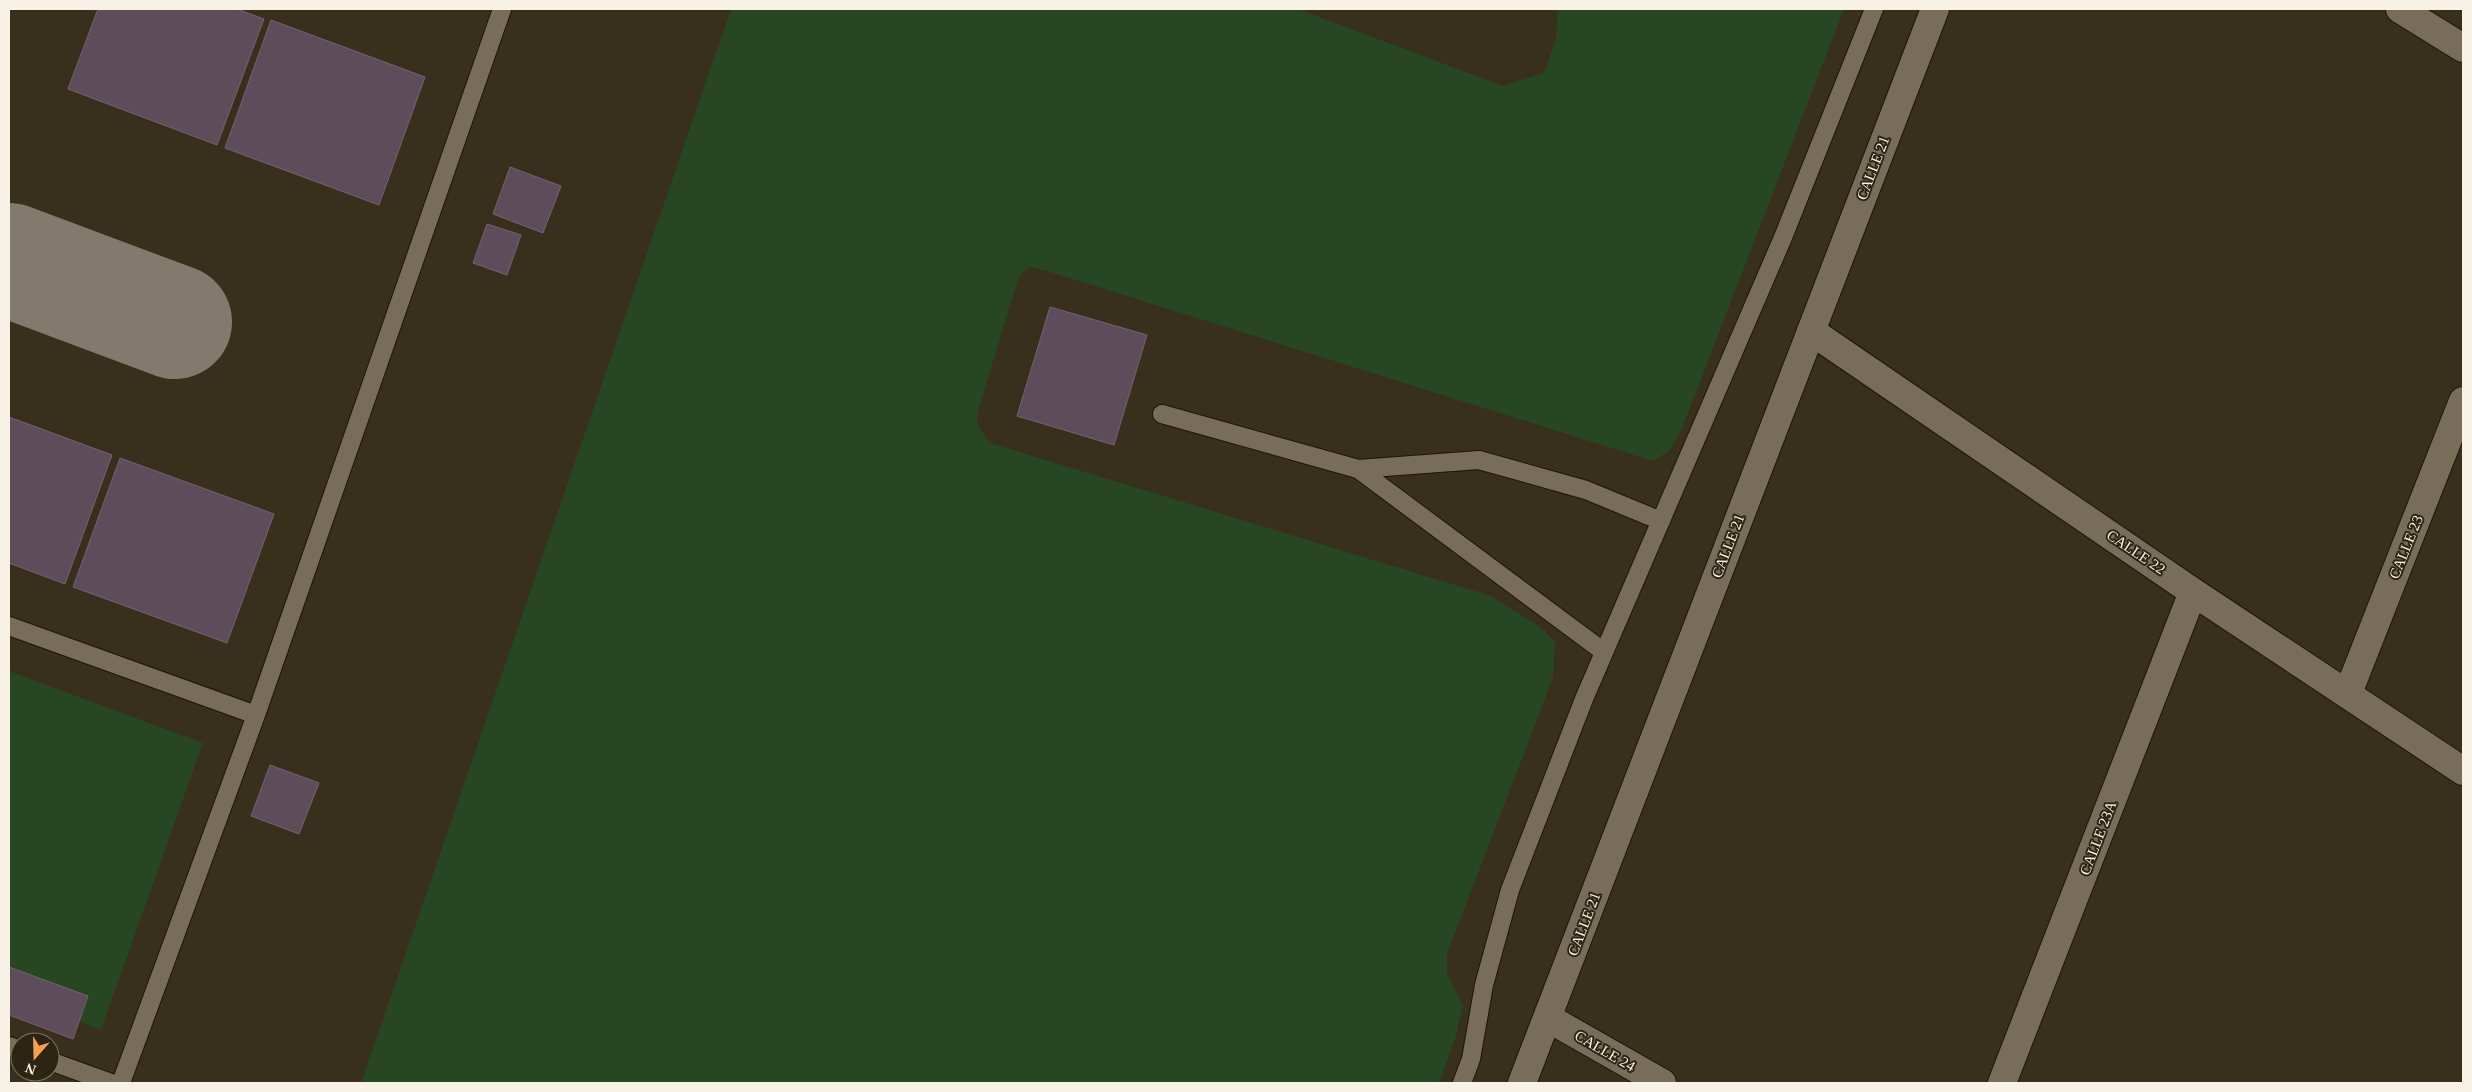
<svg xmlns="http://www.w3.org/2000/svg" width="2472" height="1092" viewBox="0 0 2472 1092" font-family="'Times New Roman',serif">
<rect width="100%" height="100%" fill="#382f1d"/>
<path fill="#264722" d="M731 9H1298L1503 86 1544 73 1556 39 1558 9H1844L1681 431 1669 451 1653 461 1047 271 1030 267 1019 276 978 411 977 424 990 443 1491 596 1542 628 1555 642 1553 678 1447 954V973L1463 1006 1455 1039 1439 1083H361Z
M9 671 203 743 101 1030 79 1021 88 996 9 967Z"/>
<g fill="none" stroke-linecap="round" stroke-linejoin="round">
<path stroke="#827a6c" stroke-width="114" d="M9 260 175 322"/>
</g>
<path fill="#5d4c5a" stroke="#756371" d="M98 9H237L264 19 217 145 68 89Z
M271 20 425 77 379 205 225 148Z
M510 167 561 186 543 233 493 214Z
M487 224 521 235 507 275 473 263Z
M1050 307 1147 335 1114 445 1017 416Z
M9 417 112 455 65 584 9 563Z
M120 458 274 514 227 643 73 587Z
M270 765 319 783 299 834 251 816Z
M9 967 88 996 73 1039 9 1015Z"/>
<g fill="none" stroke-linecap="round" stroke-linejoin="round">
<defs>
<path id="lane" d="M1162 414 1358 469 1479 460 1586 490 1661 521
M1358 469 1604 652
M9 626 256 715
M9 1046 20 1050
M50 1061 111 1083
M121 1083 256 715 502 9
M1462 1083 1471 1059 1484 985 1510 890 1584 699 1784 235 1874 9"/>
<path id="street" d="M2400 9 2463 48
M1811 331 2193 592 2463 771
M2348 693 2463 401
M1548 1018 1662 1083
M2002 1083 2193 592"/>
<path id="secondary" d="M1522 1083 1935 9"/>
</defs>
<use href="#lane" stroke="#1f1606" stroke-width="20"/>
<use href="#street" stroke="#1f1606" stroke-width="30"/>
<use href="#secondary" stroke="#1f1606" stroke-width="30"/>
<use href="#lane" stroke="#776d59" stroke-width="18"/>
<use href="#street" stroke="#776d59" stroke-width="28"/>
<use href="#secondary" stroke="#776d59" stroke-width="28"/>
</g>
<g text-anchor="middle" stroke-width="4" stroke-linejoin="round" paint-order="stroke">
<g font-size="15" fill="#f7f1e6" stroke="#2d2513">
<text transform="translate(1873 168) rotate(-69)" y="5">CALLE 21</text>
<text transform="translate(1728 546) rotate(-69)" y="5">CALLE 21</text>
<text transform="translate(2406 547) rotate(-68)" y="5">CALLE 23</text>
<text transform="translate(2136 552) rotate(34)" y="5">CALLE 22</text>
<text transform="translate(2098 838) rotate(-69)" y="5">CALLE 23A</text>
<text transform="translate(1584 924) rotate(-69)" y="5">CALLE 21</text>
<text transform="translate(1605 1051) rotate(30)" y="5">CALLE 24</text>
</g>
</g>
<rect width="2472" height="1092" fill="none" stroke="#f7f1e6" stroke-width="20"/>
<g transform="translate(35 1057) rotate(200)"><circle r="24" fill="#2d2513" stroke="#7e7767"/>
<path d="M0-4L9 19L0 12L-9 19Z" fill="#f9a04c"/>
<text y="-8" font-size="14" font-weight="bold" text-anchor="middle" fill="#f7f1e6">N</text>
</g>
</svg>
